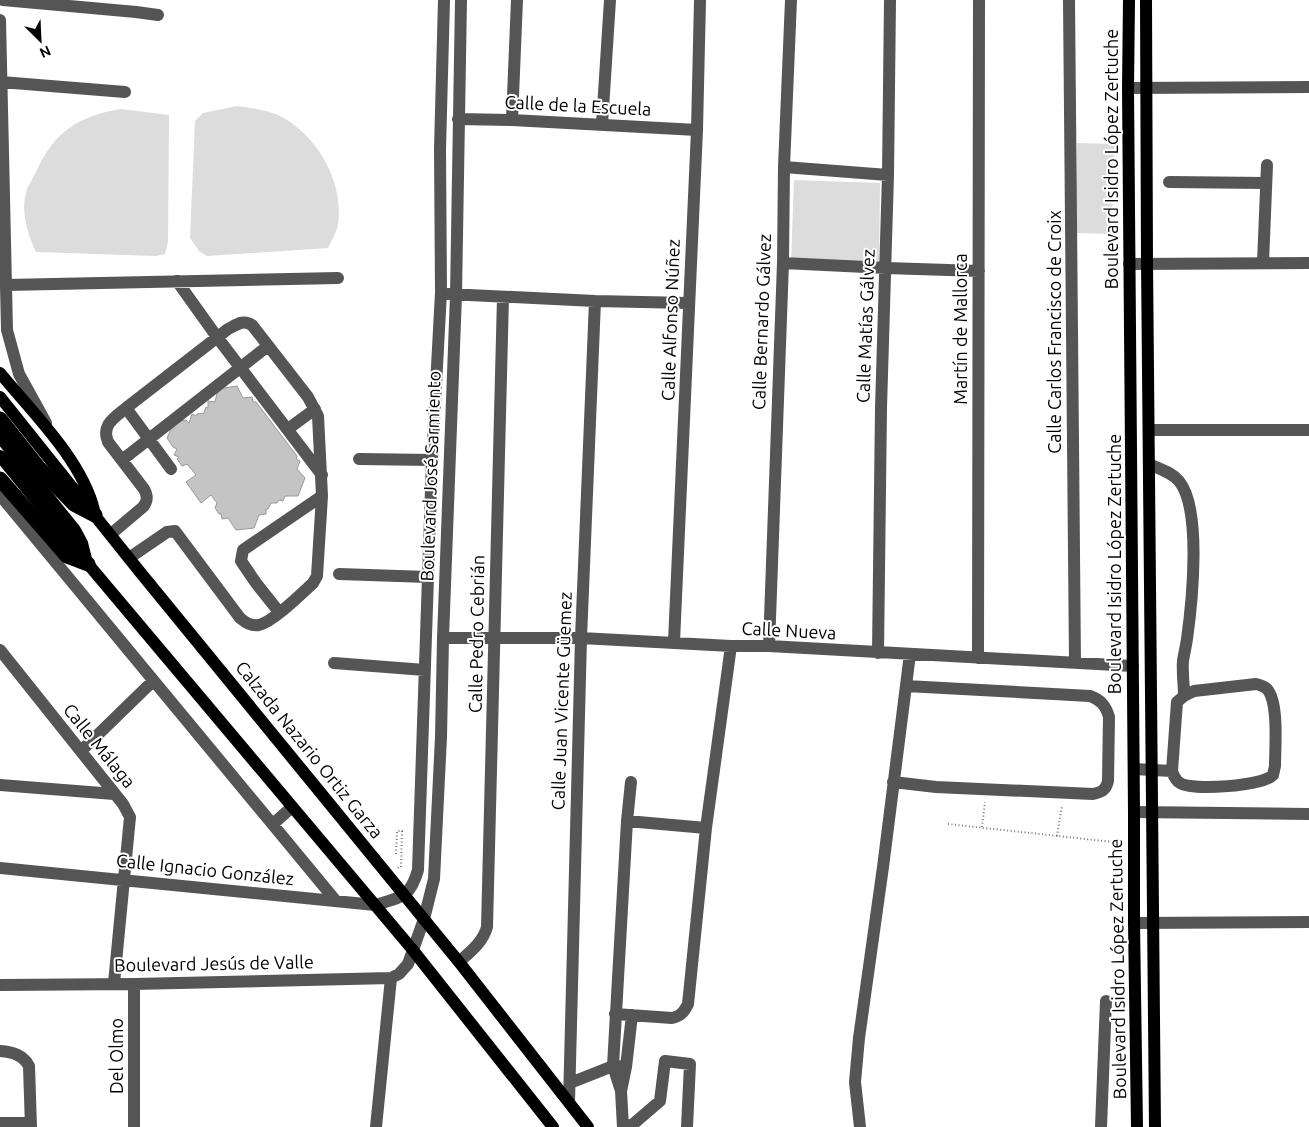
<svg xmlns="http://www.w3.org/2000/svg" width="1309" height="1127" viewBox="0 0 1309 1127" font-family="Ubuntu,sans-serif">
<rect width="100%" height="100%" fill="#fff"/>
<path fill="#dcdcdc" d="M237 106C251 108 269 110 282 117 318 137 344 182 338 224 337 232 331 241 328 248L207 256 199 251 190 238 195 121 203 113Z
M121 109 169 115 168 242 165 254 156 256 36 252C27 233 20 210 27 189 30 183 33 177 36 172 54 132 78 116 121 109Z
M1077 143 1114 144 1112 234 1075 233Z
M794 180 880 183 879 266 791 263Z"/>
<path fill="#c4c4c4" stroke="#999" d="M237 386 243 398 252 397 253 402H256L297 456 296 459 300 461 297 469 305 478 298 496H285L283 501 279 500 277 503H271L268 509H266V514L259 515 254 528 236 530 228 518 222 519 221 514H219L215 508 217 503 211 495 201 503 186 482 196 475 187 464 182 466 177 459 179 457 174 455 177 449 173 447 167 438 174 422 186 420 189 423 192 414 196 416 197 414 204 413 206 407 208 408V401L215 402 218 389Z"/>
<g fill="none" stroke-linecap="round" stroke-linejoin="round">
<path stroke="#777" stroke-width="2" stroke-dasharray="1 2.5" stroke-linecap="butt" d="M948 824 1122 843
M982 827 985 802
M1057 836 1062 805
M396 854 397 831H402L401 867 396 868"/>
<path stroke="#555" stroke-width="12" d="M3 0 136 12 158 15
M1069 0 1075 663
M0 20 7 330 19 374 46 423
M1 82 125 92
M1128 88 1309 87
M458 119 512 120 697 130
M512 120 517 0
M602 124 610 0
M784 167 888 175
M1169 182 1266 183
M783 263 886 268 979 271
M1263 263 1267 165
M1129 264 1309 263
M177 281 217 337 322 475
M6 285 338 278
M448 294 595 301 688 303
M126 408 171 469
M288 429 315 409
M1149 430H1309
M359 459 432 460
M122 460 268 346
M1149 464C1159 469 1172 472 1179 481 1202 509 1192 603 1187 639 1186 646 1184 654 1183 661 1182 672 1184 684 1184 696
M0 495 336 901
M111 534 143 507C148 501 148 496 144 489L108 442C101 425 114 418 126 408L228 329C236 325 243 319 252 325L308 397 318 416 322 496 317 576 313 583C301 594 273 622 259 625 251 626 246 623 240 618L175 531 167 532 129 558
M339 574 428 577
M279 612 256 583 241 561 243 550 322 496
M443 638H581L731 646H769L1133 666
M674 642 697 130 700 0
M769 646 783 263 784 167 791 0
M0 650 123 804 130 817 114 983
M878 653 881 408 888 175 890 0
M978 658 979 0
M334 663 425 670
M1256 684C1260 685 1264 686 1267 689 1279 702 1275 748 1275 766L1273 775C1263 786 1193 791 1180 783 1175 780 1174 776 1172 771L1177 702 1184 696 1194 691Z
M81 751 153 681
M1134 769 1172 771
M893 782 936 787 1093 794C1102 792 1106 790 1108 781L1109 717C1106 706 1101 700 1090 696L906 686
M0 785 114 794
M1134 812 1309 814
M627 821 706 828
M273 824 292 807
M0 868 375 905C401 897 410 898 418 870L432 460 441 292 440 149 444 0
M1134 923 1309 922
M459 962C471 951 483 942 487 927L503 297
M0 985 134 984 391 978 399 974 408 964 424 919 434 879 441 737 443 638 456 295 461 0
M615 1014 672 1018C681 1016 684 1012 688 1004L706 828 731 646
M0 1051C13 1052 23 1055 29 1066L31 1127
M570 1083 613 1066H619
M621 1091 626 1067 632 1015
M569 1102 581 638 595 301
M0 1123H31
M623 1126 632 1125 660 1101 665 1061 690 1064 687 1127
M134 1127V984
M376 1127 391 978
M623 1127 621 1091 613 1066 627 821 631 782
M860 1127 855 1082 859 1038 883 867 910 654
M1101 1127 1106 1001"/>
<path stroke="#000" stroke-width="12" d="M1129 0 1128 88 1134 812V923L1137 1127
M1146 0 1147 262 1155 1127
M0 373C32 412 82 460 94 510
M0 397 140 572 459 962 588 1127
M0 437 75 530 82 543 86 559
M0 456 88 564 412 949 553 1127"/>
<path stroke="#000" stroke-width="15" d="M0 419 38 467 74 504 95 515
M0 479 67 556 88 564"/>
</g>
<g text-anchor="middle" stroke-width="4" stroke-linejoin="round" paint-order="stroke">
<g font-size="18" fill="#000" stroke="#fff">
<text transform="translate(578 106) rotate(3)" y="6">Calle de la Escuela</text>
<text transform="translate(1112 159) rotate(-90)" y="6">Boulevard Isidro López Zertuche</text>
<text transform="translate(671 320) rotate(-88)" y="6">Calle Alfonso Núñez</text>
<text transform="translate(762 322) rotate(-88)" y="6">Calle Bernardo Gálvez</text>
<text transform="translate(866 326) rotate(-88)" y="6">Calle Matías Gálvez</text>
<text transform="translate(961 329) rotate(-90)" y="6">Martín de Mallorca</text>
<text transform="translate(1055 332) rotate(-90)" y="6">Calle Carlos Francisco de Croix</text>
<text transform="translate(431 476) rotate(-88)" y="6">Boulevard José Sarmiento</text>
<text transform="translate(1115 564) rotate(-90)" y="6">Boulevard Isidro López Zertuche</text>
<text transform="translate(789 631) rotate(3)" y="6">Calle Nueva</text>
<text transform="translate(477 634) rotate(-89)" y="6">Calle Pedro Cebrián</text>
<text transform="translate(562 701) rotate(-88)" y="6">Calle Juan Vicente Güemez</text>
<text transform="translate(99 746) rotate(51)" y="6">Calle Málaga</text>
<text transform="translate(309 750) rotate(51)" y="6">Calzada Nazario Ortiz Garza</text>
<text transform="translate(205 870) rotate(6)" y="6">Calle Ignacio González</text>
<text transform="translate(214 964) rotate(-1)" y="6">Boulevard Jesús de Valle</text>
<text transform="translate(1118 969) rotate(-91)" y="6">Boulevard Isidro López Zertuche</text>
<text transform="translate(117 1056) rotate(-90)" y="6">Del Olmo</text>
</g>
</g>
<g transform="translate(40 40) rotate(156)" stroke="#ffffff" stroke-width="4" paint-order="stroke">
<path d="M0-4L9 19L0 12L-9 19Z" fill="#000000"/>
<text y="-8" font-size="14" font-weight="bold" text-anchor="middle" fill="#000000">N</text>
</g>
</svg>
